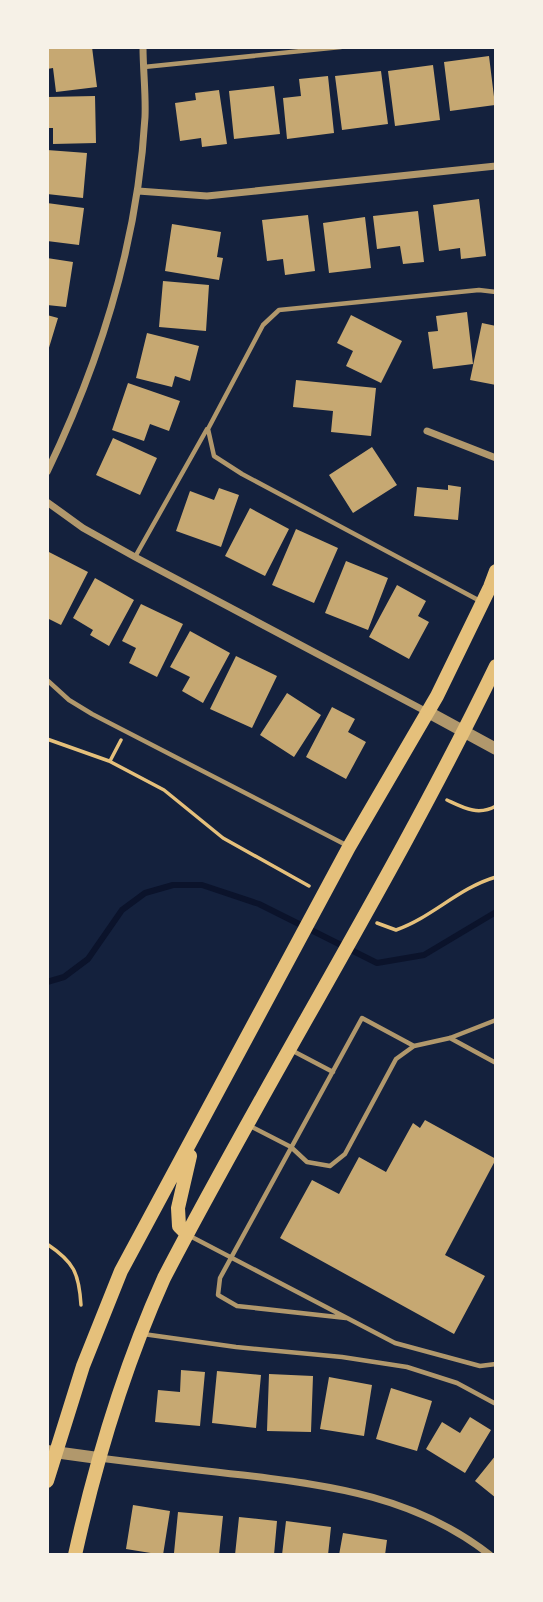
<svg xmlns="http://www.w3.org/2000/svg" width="543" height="1602" viewBox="0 0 543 1602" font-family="'Archivo Narrow',sans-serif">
<rect width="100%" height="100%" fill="#14213d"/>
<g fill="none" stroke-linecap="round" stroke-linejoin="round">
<path stroke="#0b132b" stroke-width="6" d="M47 982 64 977 88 959 122 910 145 893 173 885H202L259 904 377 963 424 955 496 912"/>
</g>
<path fill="#c6a872" d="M47 47H92L97 87 56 92 53 68 47 69Z
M489 56 495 105 450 111 444 62Z
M433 65 440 120 395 126 388 71Z
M381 71 388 124 342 130 335 76Z
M328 76 334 133 287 139 283 98 301 96 299 79Z
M274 86 280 134 234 139 229 91Z
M219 90 227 144 202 147 201 138 180 141 175 103 196 100 195 93Z
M95 96 96 143 53 144V128H47V97Z
M47 150 87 153 83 198 47 194Z
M479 199 486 256 461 259 460 248 439 251 433 205Z
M47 203 84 208 79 245 47 241Z
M418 211 424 262 403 264 400 246 377 249 373 216Z
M308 215 315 271 285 275 283 259 267 261 262 220Z
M365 217 371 268 329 273 323 223Z
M172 224 221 232 217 257 223 258 219 280 165 271Z
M47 258 73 262 66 307 47 305Z
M163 281 209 285 206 331 159 327Z
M467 312 473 364 433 369 428 332 438 331 436 316Z
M47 315 58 318 48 351H47Z
M351 315 402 341 381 383 346 366 353 351 337 343Z
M482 323 496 326V385L470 380Z
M147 333 199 346 190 381 175 376 172 387 136 378Z
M296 380 376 388 371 436 331 432 333 411 293 407Z
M128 383 180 401 169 431 150 424 144 441 112 430Z
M113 438 157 458 140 495 96 475Z
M372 447 397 485 353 513 329 475Z
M448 485 461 487 458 520 414 516 417 487 448 490Z
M219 488 239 495 221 547 176 531 190 491 214 500Z
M250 508 289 529 265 576 225 556Z
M296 529 338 548 314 603 272 585Z
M47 551 88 572 61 625 47 618Z
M346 561 388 578 368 630 325 613Z
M95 578 134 600 109 646 90 635 93 630 73 618Z
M397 585 426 601 418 616 429 622 409 659 369 637Z
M141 604 183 624 157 677 129 663 136 648 122 641Z
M190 631 230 653 203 703 182 691 190 677 170 667Z
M236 656 277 676 252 728 210 709Z
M287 693 321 715 294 757 260 735Z
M332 707 355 719 348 732 366 742 346 779 306 757Z
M425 1120 496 1159 445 1255 485 1276 454 1334 280 1238 312 1180 339 1194 359 1157 386 1172 413 1123 420 1128Z
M181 1370 205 1372 200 1426 155 1422 158 1390 180 1392Z
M217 1371 261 1375 256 1428 212 1423Z
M269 1374 313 1376 311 1432 267 1431Z
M329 1377 372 1385 364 1436 320 1429Z
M391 1388 432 1401 417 1451 376 1439Z
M470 1417 491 1430 465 1473 426 1449 442 1422 460 1433Z
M496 1455V1498L475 1481Z
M133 1505 170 1511 163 1555 126 1549Z
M178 1512 223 1516 219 1555 174 1553Z
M239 1517 277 1521 274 1555H235Z
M286 1521 331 1527 328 1555H282Z
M343 1533 387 1540 385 1555H339Z"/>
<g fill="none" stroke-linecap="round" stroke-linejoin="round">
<path stroke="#e5c07b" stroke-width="3.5" d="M47 739 109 761 164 790 223 838 309 886
M110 761 121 740
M447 800C464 808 478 816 496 806
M377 923 396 930C433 917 458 888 496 877
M47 1244C74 1262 79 1273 81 1305"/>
<path stroke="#b1986c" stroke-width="4.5" d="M144 67 341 47
M135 557 207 429
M480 601 242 474 214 456 208 429 263 325 279 310 479 290 496 292
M47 680 69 700 92 714 348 846
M450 1038 496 1063
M293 1051 333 1072
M248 1125 291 1147 307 1162 330 1166 345 1154 396 1059 414 1046
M190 1236 395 1343 480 1366 496 1364
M346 1318 237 1306 218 1295 220 1278 362 1018 414 1046 450 1038 496 1020
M143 1334 236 1347 342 1357 407 1367 457 1383 496 1404"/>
<path stroke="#b1986c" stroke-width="7" d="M138 191 207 196 496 166
M427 431 496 458
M47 472C100 362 138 240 145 117 146 94 143 70 143 47
M47 502 83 528 135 557 427 712
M99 1458C147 1464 195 1470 243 1475 334 1486 416 1497 490 1555"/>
<path stroke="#b1986c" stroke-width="12" d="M428 712 496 749
M47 1451 98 1458"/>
<path stroke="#e5c07b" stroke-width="14" d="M187 1234 179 1226 178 1208 190 1156
M47 1481 83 1366 121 1271 349 847 437 696 490 587 496 571
M75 1555C96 1460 124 1367 164 1278 271 1072 395 875 496 666"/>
</g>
<rect width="543" height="1602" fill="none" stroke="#f6f1e7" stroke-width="98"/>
</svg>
